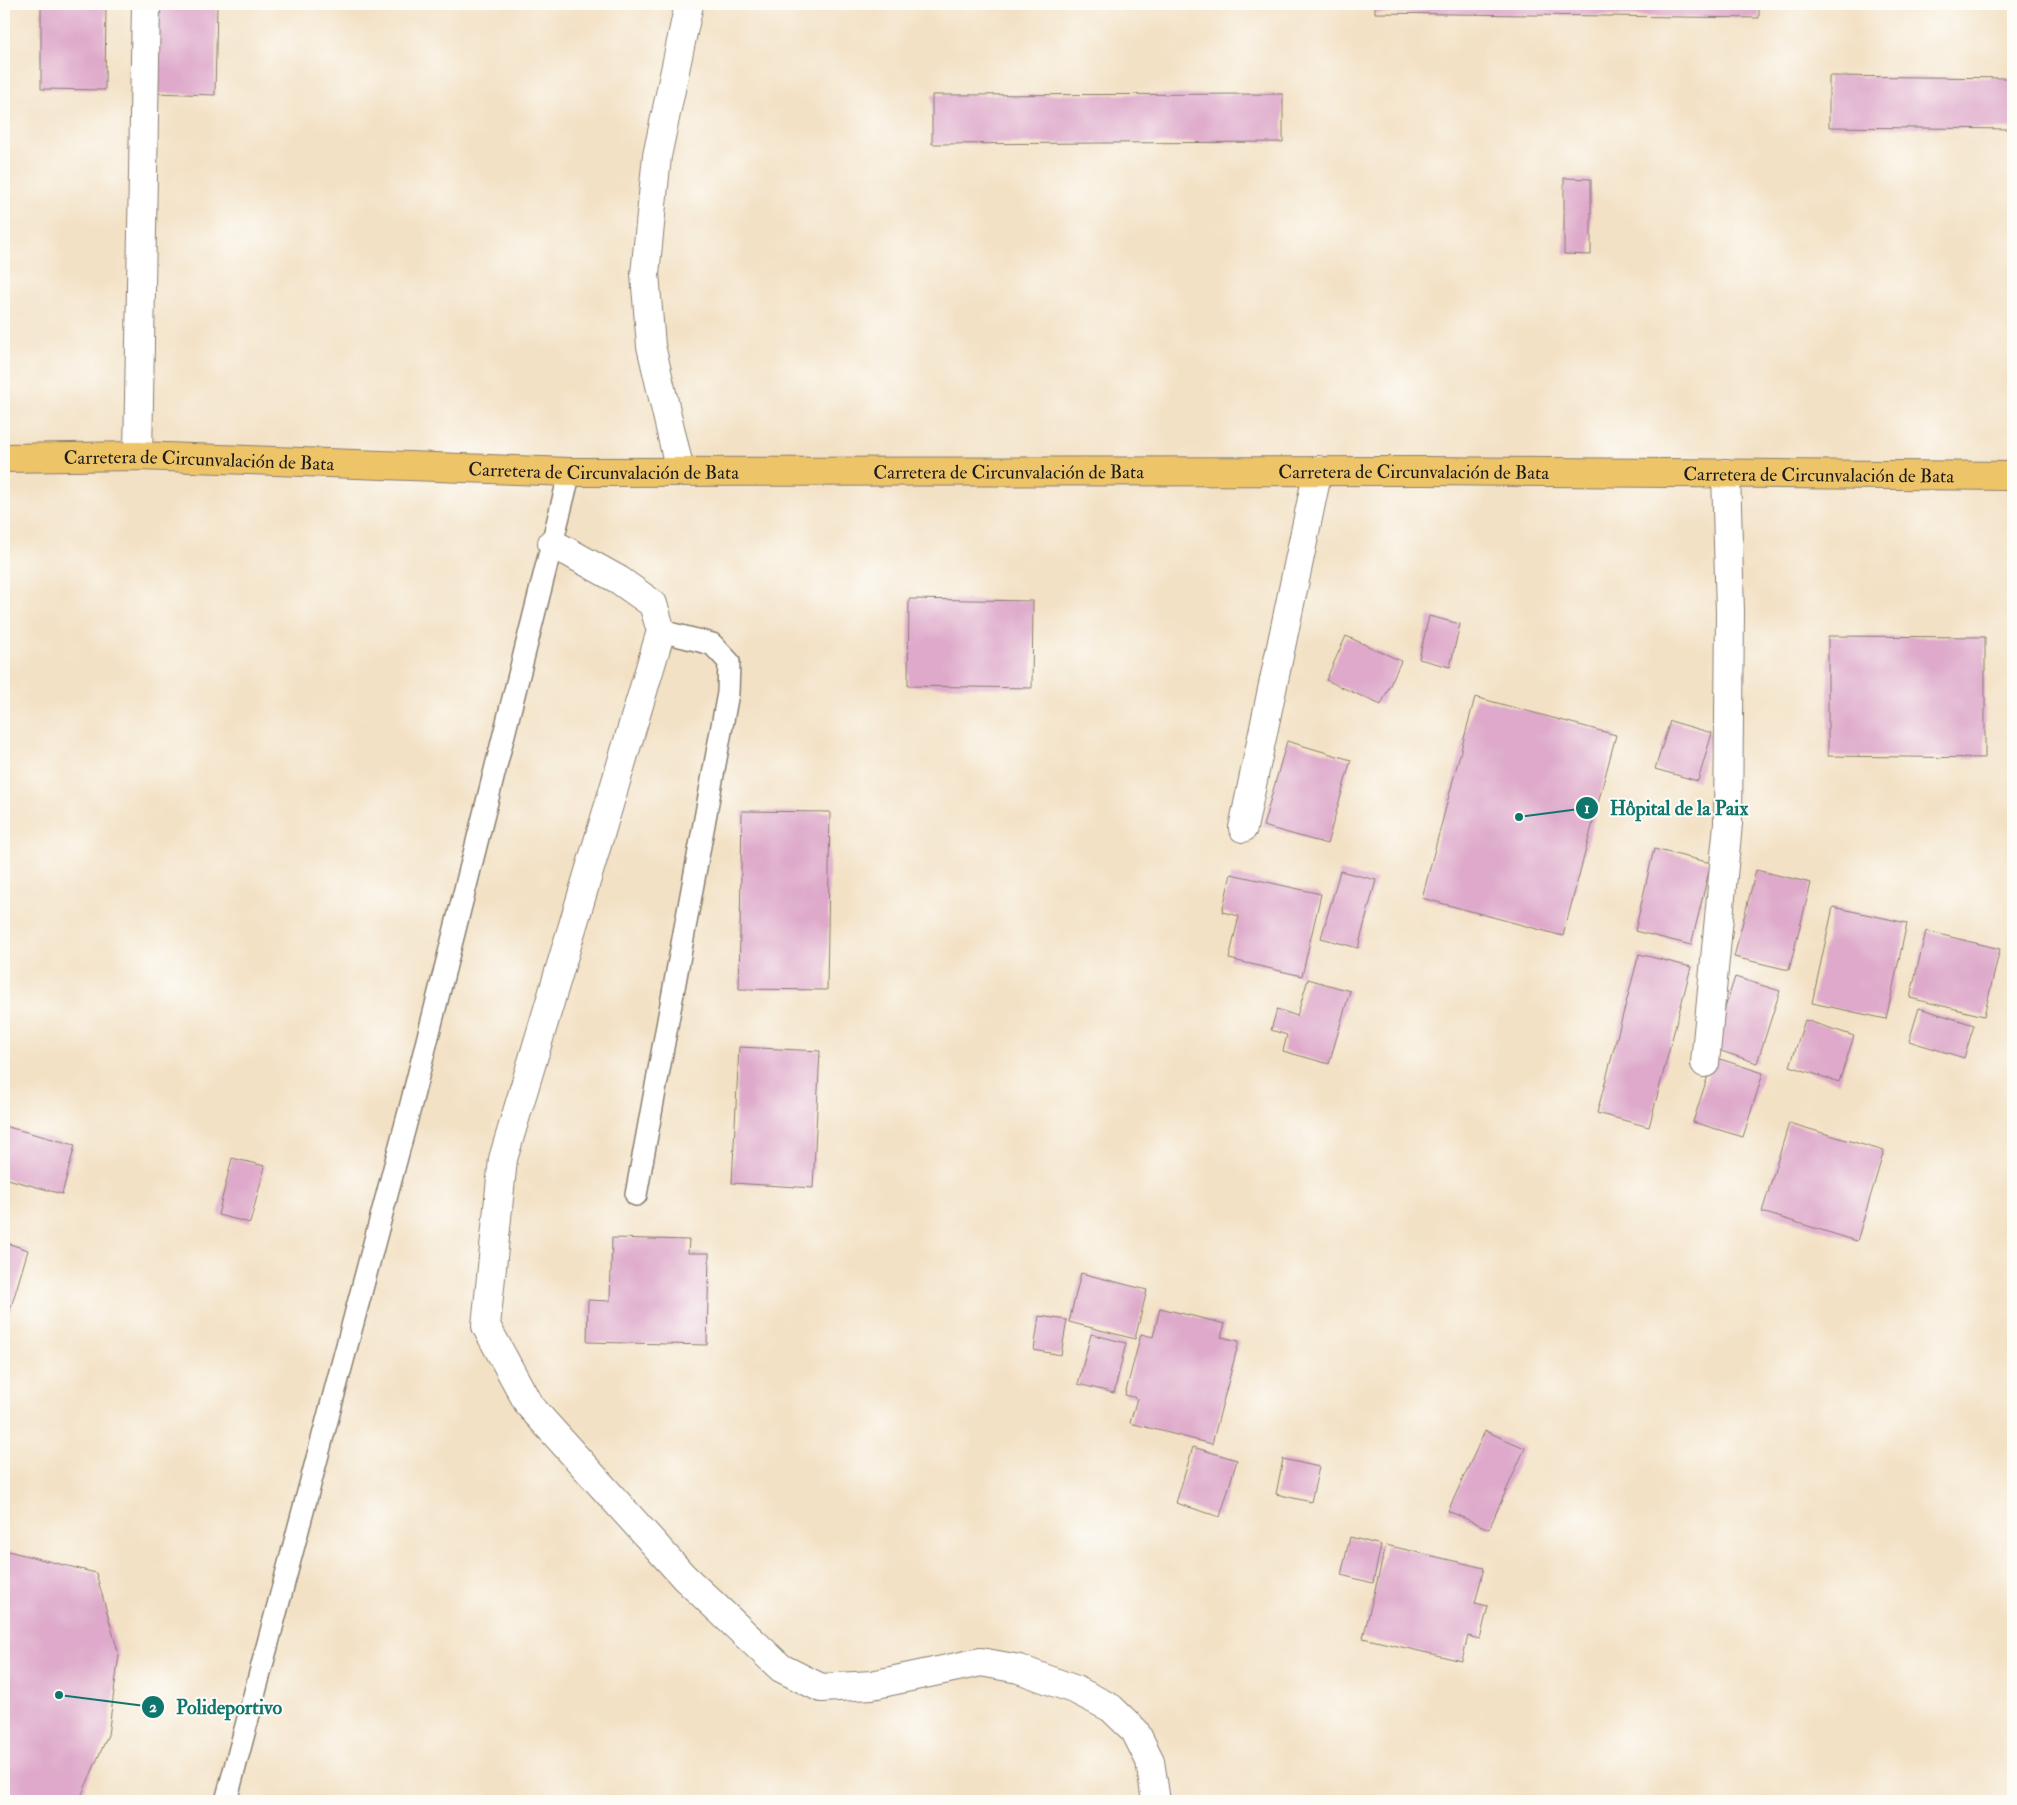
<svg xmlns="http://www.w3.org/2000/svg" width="2017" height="1805" viewBox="0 0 2017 1805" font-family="'IM FELL Double Pica',serif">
<rect width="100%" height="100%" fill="#fdfcf7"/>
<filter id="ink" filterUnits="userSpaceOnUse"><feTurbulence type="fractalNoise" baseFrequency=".02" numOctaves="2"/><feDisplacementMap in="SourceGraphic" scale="10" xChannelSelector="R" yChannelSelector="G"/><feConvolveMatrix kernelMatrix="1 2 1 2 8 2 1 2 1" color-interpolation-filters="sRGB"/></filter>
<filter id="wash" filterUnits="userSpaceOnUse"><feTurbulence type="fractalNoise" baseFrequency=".0096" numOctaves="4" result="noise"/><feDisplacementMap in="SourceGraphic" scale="20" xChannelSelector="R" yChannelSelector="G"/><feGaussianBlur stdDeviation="1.12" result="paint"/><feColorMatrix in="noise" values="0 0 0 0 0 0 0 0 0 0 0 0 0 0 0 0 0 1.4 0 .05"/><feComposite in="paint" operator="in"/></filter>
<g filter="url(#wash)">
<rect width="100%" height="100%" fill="#f3e1c5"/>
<g id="blocks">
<path fill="#dea9ca" d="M41 4H106L105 90 41 89Z
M156 4H217L215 95 154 93Z
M1375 4H1759V18L1375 13Z
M1829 76 2013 78V129L1829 127Z
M1283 94V142L932 144V95Z
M1564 178 1591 179V255L1564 254Z
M909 599 1033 601 1032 688 908 686Z
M1429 616 1460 624 1450 667 1419 659Z
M1346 636 1401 661 1381 705 1326 680Z
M1828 636 1985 637V758L1828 756Z
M1475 697 1616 735 1563 936 1422 898Z
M1670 721 1712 733 1698 781 1655 769Z
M1287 741 1351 760 1327 844 1263 826Z
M742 811 830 812 827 990 739 989Z
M1654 849 1711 863 1691 945 1635 931Z
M1756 870 1811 883 1789 970 1734 957Z
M1340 871 1376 880 1358 948 1321 938Z
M1231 874 1321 894 1302 976 1229 959 1239 916 1222 912Z
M1833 907 1907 923 1886 1019 1812 1003Z
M1926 931 2000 949 1984 1016 1910 998Z
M1639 954 1691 967 1649 1127 1597 1113Z
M1735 977 1780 991 1757 1063 1712 1048Z
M1308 979 1350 991 1329 1064 1283 1051 1287 1035 1271 1030 1277 1009 1297 1016Z
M1919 1008 1974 1025 1964 1058 1909 1041Z
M1805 1020 1854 1036 1839 1082 1790 1066Z
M739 1047 820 1051 813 1188 732 1183Z
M1714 1057 1763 1073 1743 1137 1693 1122Z
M1789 1123 1884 1151 1857 1241 1762 1212Z
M4 1126 75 1145 62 1194 4 1178Z
M232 1158 265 1166 250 1223 218 1215Z
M612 1238 689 1240 688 1253H709L707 1345 587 1342 588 1300 610 1301Z
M4 1242 28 1250 4 1331Z
M1081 1273 1147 1290 1135 1339 1069 1322Z
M1160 1308 1225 1324 1221 1337 1239 1341 1212 1444 1130 1423 1137 1398 1125 1395 1141 1334 1153 1337Z
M1039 1316 1067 1320 1061 1355 1034 1350Z
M1091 1334 1126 1343 1114 1393 1078 1384Z
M1485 1431 1525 1448 1489 1529 1448 1511Z
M1193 1447 1237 1460 1220 1517 1176 1503Z
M1283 1459 1319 1467 1311 1502 1276 1494Z
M1350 1537 1381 1545 1373 1583 1341 1575Z
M1386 1545 1484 1568 1475 1603 1488 1606 1480 1639 1468 1636 1462 1661 1363 1638Z
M4 1550 96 1573 119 1655 108 1735 79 1801H4Z"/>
</g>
</g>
<g filter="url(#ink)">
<use href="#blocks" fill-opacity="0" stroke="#887e70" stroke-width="1"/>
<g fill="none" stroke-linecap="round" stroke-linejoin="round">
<defs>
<path id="service" d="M636 1195 728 693 729 662 712 644 661 631
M226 1801 410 1108 570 472"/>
<path id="minor" d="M138 456 146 4
M680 471 651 346 645 274 657 156 689 4
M552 543 619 580 653 604 661 631 503 1159 486 1326 529 1405 684 1577 781 1668 821 1688 872 1685 981 1662 1019 1669 1076 1690 1111 1708 1135 1731 1150 1761 1156 1801
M1243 828 1318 470
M1705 1063 1728 824 1730 612 1726 473"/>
<g id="primary">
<path id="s1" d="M4 458 138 456 570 472 1425 471 2013 476"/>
</g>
</defs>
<use href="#service" stroke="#887e70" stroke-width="24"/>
<use href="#minor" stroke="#887e70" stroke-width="30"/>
<use href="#primary" stroke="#887e70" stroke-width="30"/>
<use href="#service" stroke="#fff" stroke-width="21"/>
<use href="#minor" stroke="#fff" stroke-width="28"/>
<use href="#primary" stroke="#eec469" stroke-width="28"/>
</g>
</g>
<g text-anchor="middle" stroke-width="4" stroke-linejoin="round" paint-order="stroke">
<g font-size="19" fill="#1c1c1c" stroke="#fdfcf7">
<text dy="7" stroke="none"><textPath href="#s1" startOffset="195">Carretera de Circunvalación de Bata</textPath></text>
<text dy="7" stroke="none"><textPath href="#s1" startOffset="600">Carretera de Circunvalación de Bata</textPath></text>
<text dy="7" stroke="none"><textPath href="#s1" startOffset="1005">Carretera de Circunvalación de Bata</textPath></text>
<text dy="7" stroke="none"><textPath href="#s1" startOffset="1410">Carretera de Circunvalación de Bata</textPath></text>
<text dy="7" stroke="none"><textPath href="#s1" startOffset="1815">Carretera de Circunvalación de Bata</textPath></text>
</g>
</g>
<path fill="none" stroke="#0f766e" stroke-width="2" d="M1519 817L1587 808M59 1695L153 1707"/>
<g fill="#0f766e" stroke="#fdfcf7" stroke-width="2">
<circle cx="1519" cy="817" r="5"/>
<circle cx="59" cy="1695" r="5"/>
<circle cx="1587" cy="808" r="12"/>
<circle cx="153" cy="1707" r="12"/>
</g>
<g font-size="15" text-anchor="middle" font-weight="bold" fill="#fff">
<text x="1587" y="813">1</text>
<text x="153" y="1712">2</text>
</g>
<g font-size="20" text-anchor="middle" font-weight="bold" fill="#0f766e" stroke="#fdfcf7" stroke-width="4" stroke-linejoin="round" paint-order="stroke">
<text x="1679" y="815">Hôpital de la Paix</text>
<text x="229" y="1714">Polideportivo</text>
</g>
<rect width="2017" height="1805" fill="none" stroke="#fdfcf7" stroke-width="20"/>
</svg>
